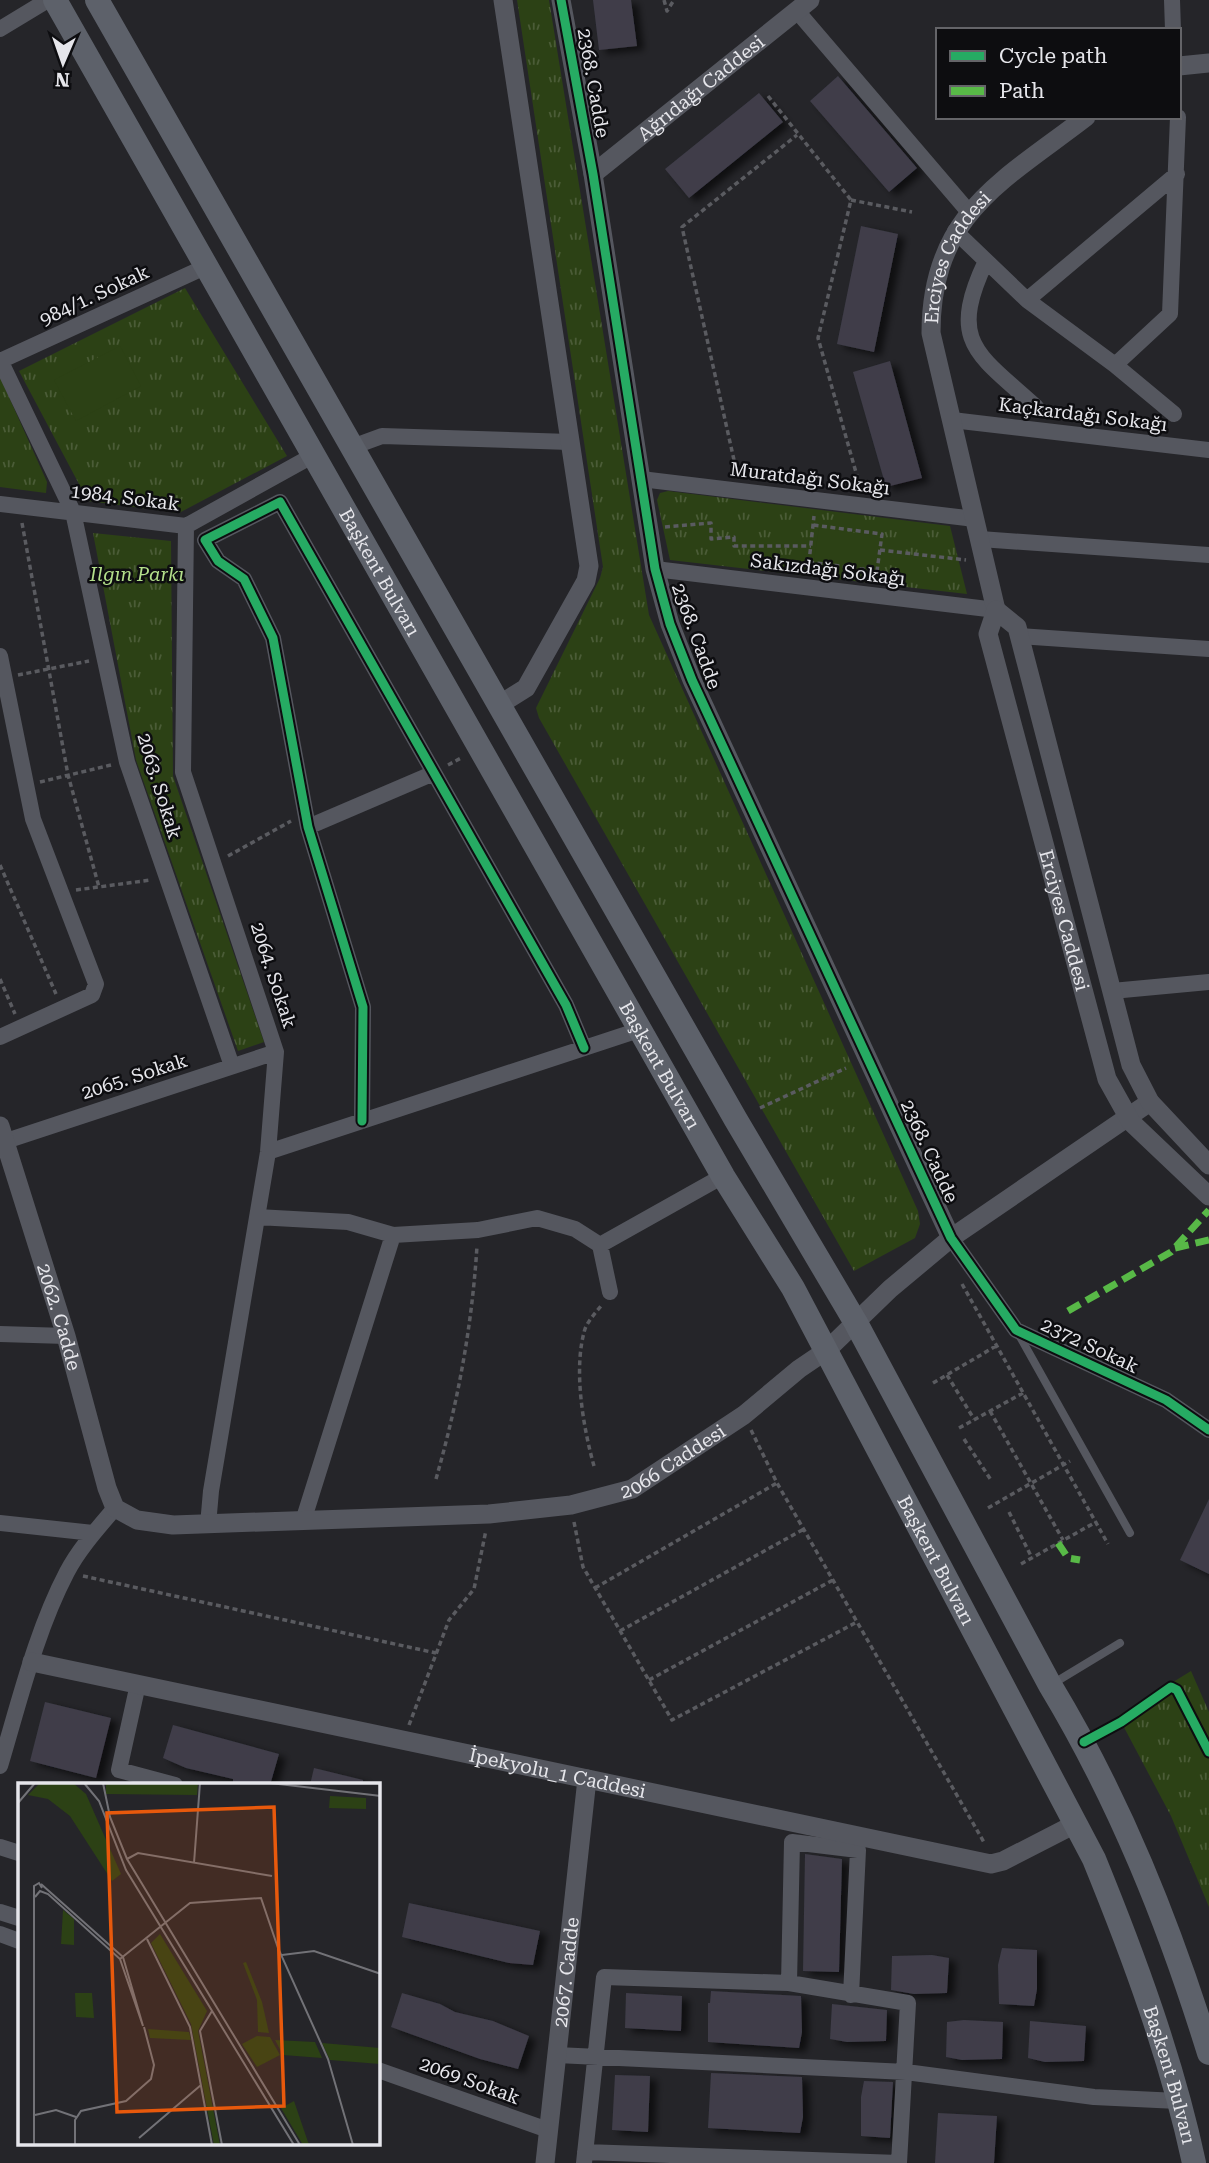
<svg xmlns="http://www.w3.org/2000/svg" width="1209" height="2163" viewBox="0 0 1209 2163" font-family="'Roboto Serif',serif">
<defs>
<pattern id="grass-tufts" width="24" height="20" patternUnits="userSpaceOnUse" patternTransform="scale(1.75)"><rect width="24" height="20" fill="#2c4115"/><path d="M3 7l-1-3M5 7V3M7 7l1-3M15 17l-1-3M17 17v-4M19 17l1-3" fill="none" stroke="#4b5c37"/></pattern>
<filter id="shadow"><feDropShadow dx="7" dy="4" stdDeviation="3.5" flood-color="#0009"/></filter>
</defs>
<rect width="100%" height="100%" fill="#252529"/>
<path fill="url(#grass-tufts)" d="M517 0H549L649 615 918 1211 920 1224 915 1238 854 1271 539 718 536 708 600 578 603 567Z
M185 288 287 456 179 513 88 501 19 371Z
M0 377 47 482 46 493 0 487Z
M668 491 950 526 967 594 670 560 657 500 660 493Z
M93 533 171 541 173 776 264 1042 238 1051 136 760Z
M1191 1671 1209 1712V1907L1171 1816 1118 1716Z"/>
<path fill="#2c4115" d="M120 346 141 386 76 421 54 380Z
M819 528 880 536 875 569 814 560Z"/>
<path fill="#3f3d49" filter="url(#shadow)" d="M593 0H631L637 46 599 50Z
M838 76 917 168 889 192 810 101Z
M759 93 783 122 689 198 665 169Z
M861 226 898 234 874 352 837 344Z
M890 361 922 478 886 487 853 372Z
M1209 1499V1574L1180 1560Z
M45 1702 111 1718 96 1778 30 1761Z
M173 1725 279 1754 270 1785H233V1779L186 1768 163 1758Z
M314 1768 363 1780V1785H310Z
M805 1854 842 1859 839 1972 803 1971Z
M409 1903 540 1931 533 1965 509 1963 402 1937Z
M1002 1948 1037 1950V1989L1034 2006 999 2004 998 1965Z
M932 1955 949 1958 947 1993 914 1994 891 1990 892 1956Z
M711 1991 801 1996 802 2032 799 2048 708 2042V2003H710Z
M402 1993 440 2004 455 2012 493 2021 529 2036 518 2069 480 2059 391 2027Z
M626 1993 682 1996 681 2031 625 2028Z
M832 2004 887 2010 886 2041 847 2042 830 2039Z
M964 2020 1003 2022 1002 2059 962 2060 946 2057 947 2022Z
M1030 2021 1086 2026 1084 2061 1045 2062 1028 2058Z
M711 2073 802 2077 803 2117 800 2133 708 2128Z
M615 2075 650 2076 648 2132 612 2130Z
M864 2081 893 2082 890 2138 861 2136V2097Z
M938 2113 997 2116 994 2163H935Z"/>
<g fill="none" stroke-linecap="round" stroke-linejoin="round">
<path stroke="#5a5b60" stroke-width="3.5" stroke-dasharray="5 3.5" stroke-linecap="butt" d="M664 0 667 11 674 0
M768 96 851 200 818 338 857 476
M851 200 912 212
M734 460 682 227 797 135
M22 523 68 775 99 887
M665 527 711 523V539L734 537V546H811
M880 550 966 560
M809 562 877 571 882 534 813 525
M808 571 814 516
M18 675 89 661
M448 765 463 757
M40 782 111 765
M228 856 291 821
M0 865 56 994
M76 890 151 880
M0 979 15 1014
M760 1108 846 1068
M962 1284 1108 1544
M947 1375 974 1419
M933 1383 996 1346
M990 1411 1063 1540
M959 1428 1023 1393
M751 1430 777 1483 985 1844
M964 1439 991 1480
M594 1466C583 1427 573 1368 585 1329 588 1321 596 1312 601 1306
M436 1479C458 1402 472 1326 477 1246
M988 1508 1070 1461
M1009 1512 1032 1558
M574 1522 583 1567 672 1720 857 1622
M1021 1564 1096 1522
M83 1576 436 1653
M595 1588 777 1483
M620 1631 804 1529
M649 1680 833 1580
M409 1725 449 1620 474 1589 486 1530"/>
<path stroke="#55575f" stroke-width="8" d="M1019 1335 1130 1533
M1054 1683 1120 1643"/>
<path stroke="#55575f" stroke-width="16" d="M1172 0 1173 30
M797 11 968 211
M0 29 48 0
M955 231 1027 300 1115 365 1174 414
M986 261C947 343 978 354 1036 407
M1027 300 1177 174
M0 360 73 512 127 762 232 1066
M0 361 205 267
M1115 365 1170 314 1178 117
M952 420 1209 450
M352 447 382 436 570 442
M641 479 975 519
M0 504 186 526 312 456
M186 526 183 772 276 1052 268 1152 211 1491 208 1525
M980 539 1209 555
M655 569 996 610
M1019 636 1209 649
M0 656 33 819 96 984 92 995 0 1037
M308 827 434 773
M1112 991 1209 982
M362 1121 363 1007 308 827 273 638 244 579 218 561 205 540 280 502 566 1005 584 1048
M6 1141 276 1052
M268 1152 639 1030
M257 1217 348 1222 393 1235 478 1230 537 1218 575 1229 600 1245 723 1176
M951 1238 1016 1330 1166 1400 1209 1430
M600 1245 610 1292
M0 1334 66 1336
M304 1518 393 1235
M0 1523 93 1533
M138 1684 119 1770 175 1785
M0 1766C19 1703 36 1631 67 1572 79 1549 98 1528 115 1508
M0 1847 19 1853
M0 1912 19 1918
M0 1934 19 1941
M557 2055 906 2072 1094 2097 1178 2101
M378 2070 548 2130
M585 2152 899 2163 908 2003 789 1983
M584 2163 604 1977 789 1983 792 1842 858 1850 851 1995"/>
<g stroke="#55575f" stroke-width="19">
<path d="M561 0 593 174 655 569 670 624 692 680 951 1238"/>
<path d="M1179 66 1209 63"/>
<path id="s1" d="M593 174 810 0"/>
<path id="s2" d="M996 610 931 333C931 214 1003 181 1086 117"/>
<path d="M499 705 526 688 586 581 589 566 503 0"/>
<path id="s3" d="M0 1126 66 1336 107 1488 115 1508 137 1520 173 1525 489 1514 571 1505 632 1489 744 1415 799 1369 827 1350 890 1289 951 1238 1150 1102"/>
<path id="s4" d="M1209 1165 1150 1102 1131 1065 1017 627 996 610 988 634 1107 1079 1131 1122 1209 1196"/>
<path id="s5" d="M32 1662 991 1864 1003 1861 1077 1823"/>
<path id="s6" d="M545 2163 587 1779"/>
</g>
<g stroke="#5d616a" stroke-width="24">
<path id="s7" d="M55 0 723 1176 793 1288 1094 1859C1134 1957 1172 2060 1194 2163"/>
<path d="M97 0 736 1120 856 1323 1050 1685C1120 1801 1169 1924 1209 2053"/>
</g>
<path stroke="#58b947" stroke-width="7" stroke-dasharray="14 7" stroke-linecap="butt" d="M1175 1248 1209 1240
M1068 1311 1171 1252 1209 1210
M1058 1543 1068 1558 1080 1560"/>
<defs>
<path id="cycleway" d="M561 0 593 174 655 569 670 624 692 680 951 1238 1016 1330 1166 1400 1209 1430
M362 1121 363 1007 308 827 273 638 244 579 218 561 205 540 280 502 566 1005 584 1048
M1084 1742 1121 1722 1171 1687 1177 1690 1209 1752"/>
</defs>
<use href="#cycleway" stroke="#0d0d10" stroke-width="13"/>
<use href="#cycleway" stroke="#26ab63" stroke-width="9"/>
</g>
<g text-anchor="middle" stroke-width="5" stroke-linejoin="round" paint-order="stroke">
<g font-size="19" fill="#e6e6eb" stroke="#0d0d10">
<text transform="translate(594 83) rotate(80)" y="7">2368. Cadde</text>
<text dy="7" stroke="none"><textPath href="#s1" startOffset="138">Ağrıdağı Caddesi</textPath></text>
<text dy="7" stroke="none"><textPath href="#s2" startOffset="366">Erciyes Caddesi</textPath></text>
<text transform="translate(94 295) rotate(-25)" y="7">984/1. Sokak</text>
<text transform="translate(1083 414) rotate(7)" y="7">Kaçkardağı Sokağı</text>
<text transform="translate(810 478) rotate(7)" y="7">Muratdağı Sokağı</text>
<text transform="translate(125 497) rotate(7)" y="7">1984. Sokak</text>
<text transform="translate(828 569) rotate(7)" y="7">Sakızdağı Sokağı</text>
<text dy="7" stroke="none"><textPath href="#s7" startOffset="658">Başkent Bulvarı</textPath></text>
<text transform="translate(697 636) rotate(70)" y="7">2368. Cadde</text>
<text transform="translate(160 786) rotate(73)" y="7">2063. Sokak</text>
<text dy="7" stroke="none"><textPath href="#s4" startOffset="929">Erciyes Caddesi</textPath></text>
<text transform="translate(274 975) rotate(72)" y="7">2064. Sokak</text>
<text dy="7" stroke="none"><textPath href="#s7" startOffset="1225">Başkent Bulvarı</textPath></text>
<text transform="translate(134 1076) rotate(-18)" y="7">2065. Sokak</text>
<text transform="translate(930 1151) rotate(65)" y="7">2368. Cadde</text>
<text dy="7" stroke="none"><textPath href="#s3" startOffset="200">2062. Cadde</textPath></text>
<text transform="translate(1090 1345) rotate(25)" y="7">2372 Sokak</text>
<text dy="7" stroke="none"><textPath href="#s3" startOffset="971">2066 Caddesi</textPath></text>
<text dy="7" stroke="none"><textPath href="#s7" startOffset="1792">Başkent Bulvarı</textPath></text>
<text dy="7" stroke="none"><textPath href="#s5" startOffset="537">İpekyolu_1 Caddesi</textPath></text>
<text dy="7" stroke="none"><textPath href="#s6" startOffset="192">2067. Cadde</textPath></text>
<text dy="7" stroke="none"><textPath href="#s7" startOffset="2359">Başkent Bulvarı</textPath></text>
<text transform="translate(470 2080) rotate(20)" y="7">2069 Sokak</text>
</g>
<g font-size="19" font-style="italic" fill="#b4e08b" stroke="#0d0d10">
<text x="137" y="581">Ilgın Parkı</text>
</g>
</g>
<g transform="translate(18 1783)">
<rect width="362" height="362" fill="#252529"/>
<path d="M22 0H55L68 11 103 91 94 98 52 33 30 16 10 12ZM88 0H180L179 12 88 11ZM312 13 348 15V26L311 25ZM45 127 56 136V162L43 161ZM142 151 189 228 180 248 202 362H196L173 241 133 160ZM228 179 244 219 251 250 240 249 239 217 225 180ZM57 210H74L76 235 58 234ZM130 246 171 249 173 257 132 255ZM239 253 252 254 262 272 239 284 224 261ZM257 257 297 259 304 275 265 272ZM304 260 362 265V281L312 277ZM276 318 290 359 292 362H285L263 325Z" fill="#2c4115"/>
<path fill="none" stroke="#727277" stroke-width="2" d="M66 0 81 18 108 87 276 362M85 0 92 34 109 76 282 362M252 0 363 13M0 20 17 0M109 76 120 70 254 93M176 80 182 0M17 114 22 108 30 111 102 176 125 243 105 174 23 101M129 156 172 244 194 362M264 172 296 168 363 191M102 176 172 120 243 115 260 165 310 276 335 362M194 228 182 248 204 362M17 332 38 327 58 334M121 355 183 302M16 362V103L21 100 24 105M57 362V337L63 328 108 318 133 296 136 282 126 244"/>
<path fill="#e8590c" fill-opacity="0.15" stroke="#e8590c" stroke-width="3.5" d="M256 24 266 323 99 329 89 30Z"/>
<rect width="362" height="362" fill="none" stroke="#e6e6eb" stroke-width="3.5"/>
</g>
<rect x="936" y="28" width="245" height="91" fill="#0d0d10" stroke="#646468" stroke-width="2"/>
<rect x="950" y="51" width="35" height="10" fill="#26ab63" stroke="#646468" stroke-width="2"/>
<text x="999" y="63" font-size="21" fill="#e6e6eb">Cycle path</text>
<rect x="950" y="86" width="35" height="10" fill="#58b947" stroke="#646468" stroke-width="2"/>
<text x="999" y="98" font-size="21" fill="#e6e6eb">Path</text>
<g transform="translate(63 63) rotate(182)" stroke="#0d0d10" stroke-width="5" paint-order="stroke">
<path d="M0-5L12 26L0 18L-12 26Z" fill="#e6e6eb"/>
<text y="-10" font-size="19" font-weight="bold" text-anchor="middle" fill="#e6e6eb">N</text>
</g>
</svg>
